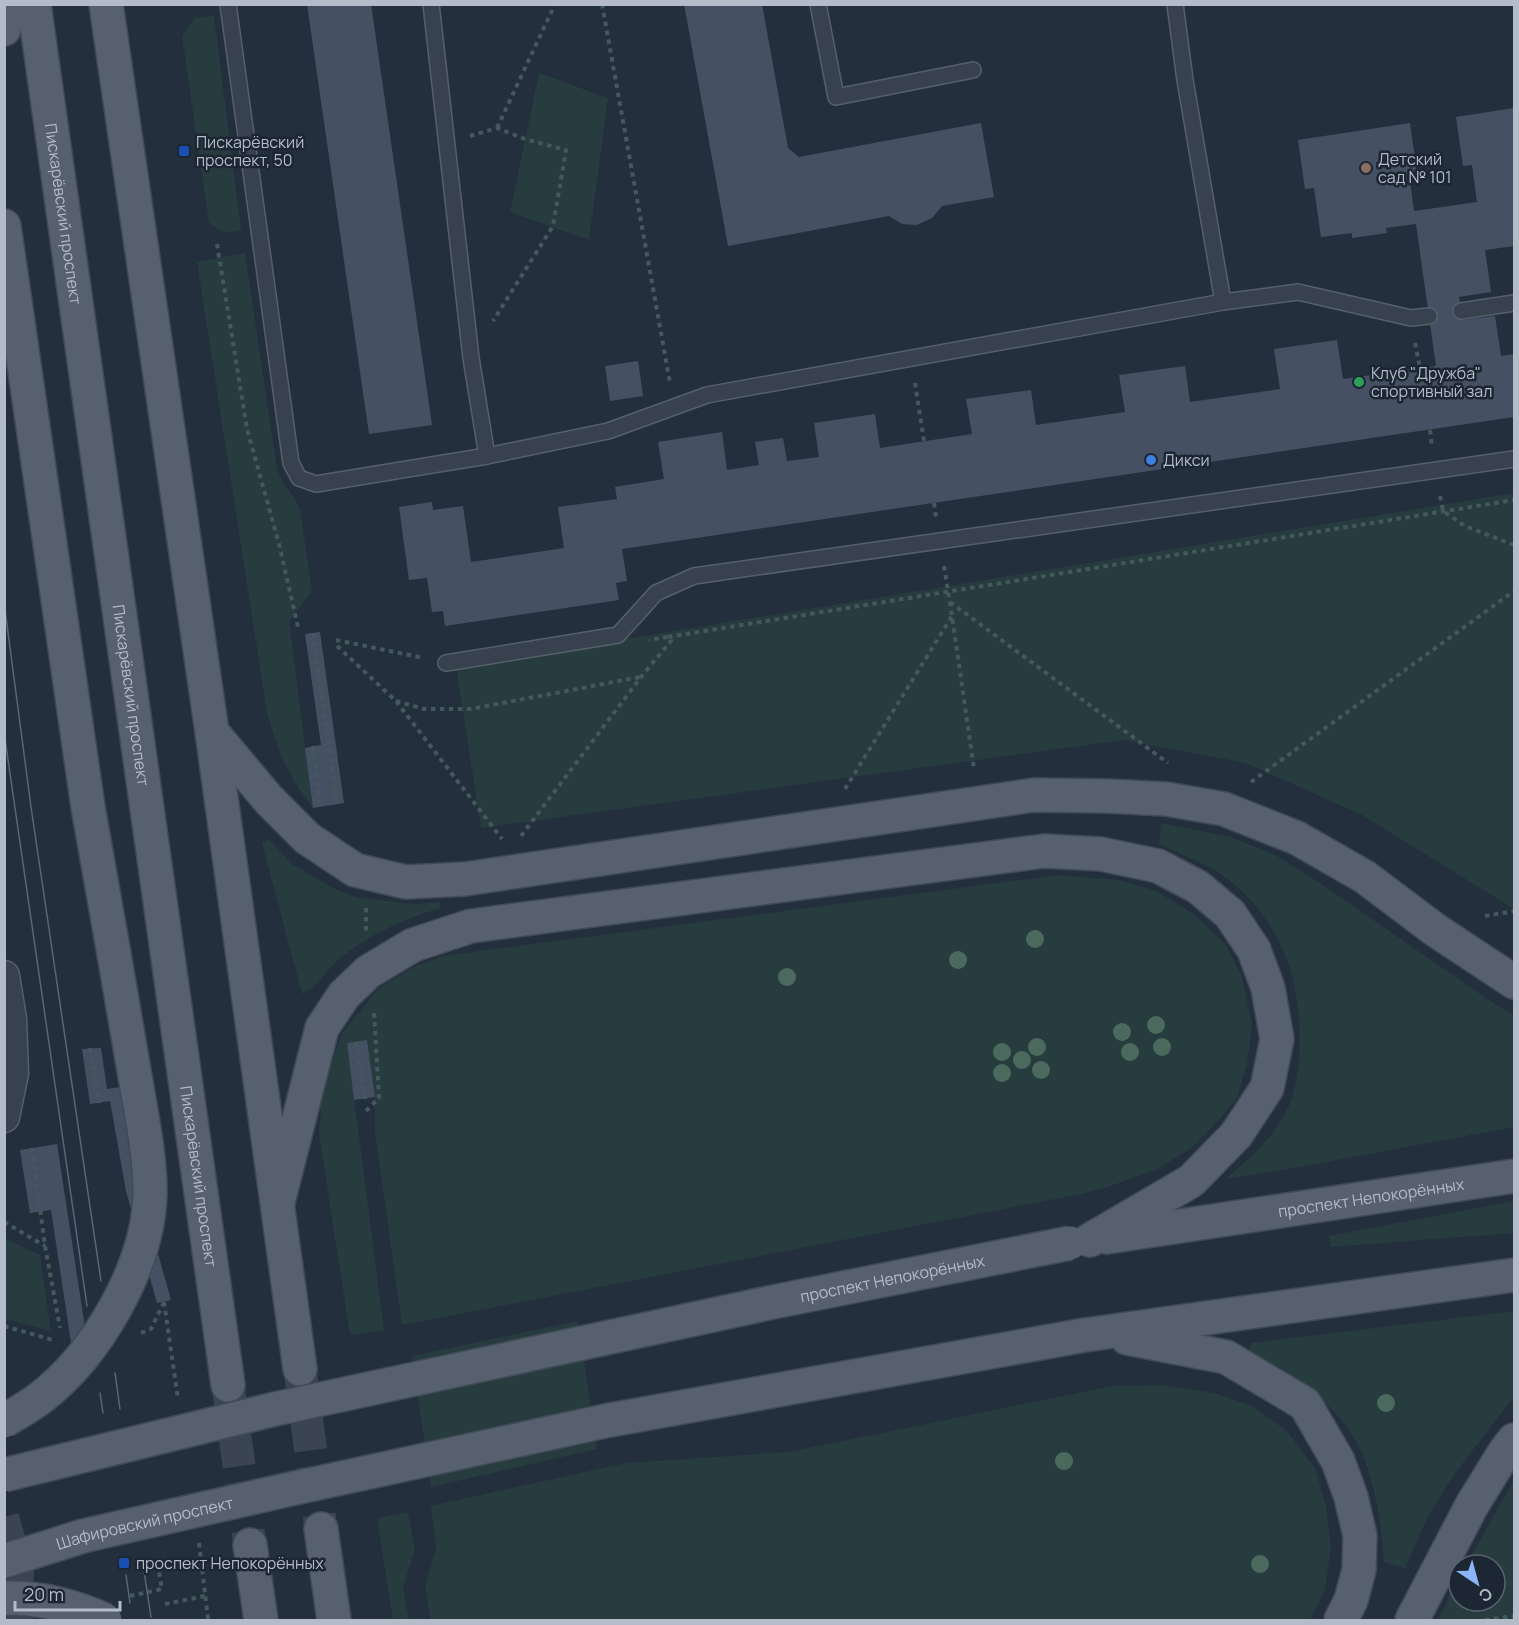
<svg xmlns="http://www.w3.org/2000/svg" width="1519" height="1625" viewBox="0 0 1519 1625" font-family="Manrope,sans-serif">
<rect width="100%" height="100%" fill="#242f3e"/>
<path fill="#263c3f" d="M214 15 241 230 225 233 209 223 182 36 195 18Z
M539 73 608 98 589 240 510 212Z
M245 253 277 469 284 485 293 496 300 509 312 591 289 621 313 808 295 783 280 754 267 713 197 262Z
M1514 493V909L1362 815 1246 763 1123 740 481 828 456 667Z
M1161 823 1231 837 1277 856 1320 883 1496 1005 1514 1015V1127L1283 1170 1225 1179C1249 1159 1271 1140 1286 1112 1306 1075 1302 998 1287 960 1276 932 1258 904 1235 885 1213 866 1186 856 1159 844Z
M269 839 292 864 333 888 355 897 412 904 440 902 441 908C406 918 372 933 343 956 328 967 319 986 302 994L262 843Z
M1059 875 1119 880 1157 891 1196 916 1226 945 1242 977 1252 1023 1247 1064 1237 1098 1217 1122 1195 1145 1158 1169 1105 1188 1076 1195 402 1325 375 1132V1097L367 1041 347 1043 384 1330 350 1335 319 1134 322 1092 342 1033 379 988 416 966 448 955Z
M1514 1201V1233L1331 1247 1329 1236Z
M4 1238 40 1255 51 1331 5 1319Z
M1514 1311V1396L1456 1472 1428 1516 1405 1568 1384 1562C1381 1524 1376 1486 1361 1451 1342 1408 1290 1371 1250 1352L1251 1343Z
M578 1321 597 1449 431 1487 412 1356Z
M1163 1385 1215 1393 1252 1406 1287 1431 1315 1468 1326 1506 1331 1547 1325 1590 1310 1620H431L425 1586 436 1549 431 1506 626 1463 789 1452 1112 1386Z
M1514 1480V1620H1438L1459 1577V1601H1495V1565H1466Z
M408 1512 415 1550 403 1587 409 1620H393L377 1518Z"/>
<path fill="#455162" d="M307 4H371L432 425 369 434Z
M684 4H762L788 148 799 157 981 123 994 197 942 206 932 218 917 225 902 224 889 216 728 246Z
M1514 108V246L1485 250 1491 292 1459 297 1463 320 1495 316 1501 356 1514 354V417L622 549 627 581 616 583 619 600 606 602 445 626 443 611 432 612 427 578 409 580 399 507 432 502 433 510 463 506 471 562 564 548 558 507 617 499 615 487 664 479 658 442 722 432 727 470 759 465 755 442 783 438 787 461 819 457 814 423 875 414 880 448 972 434 966 399 1031 390 1036 425 1125 412 1119 375 1185 366 1190 402 1280 389 1274 349 1337 340 1343 379 1436 366 1416 224 1386 228 1387 233 1352 238V233L1321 237 1314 188 1305 189 1298 140 1410 123 1417 173 1409 174 1414 211 1477 202 1472 165 1463 166 1456 117Z
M638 361 643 396 610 401 605 366Z
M320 632 344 803 313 808 305 748 321 745 305 634Z
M367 1040 375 1097 354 1100 347 1043Z
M101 1048 107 1089 120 1087 139 1186 171 1300 157 1303 126 1191 110 1101 90 1104 82 1049Z
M57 1144 89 1354 73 1356 51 1210 30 1213 20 1150Z"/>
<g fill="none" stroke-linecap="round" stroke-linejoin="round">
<path stroke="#3a4453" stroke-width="30" stroke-dasharray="30 15" stroke-linecap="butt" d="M4 1517 19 1570 18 1620"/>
<path stroke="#3a4453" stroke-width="33" stroke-dasharray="33 16" stroke-linecap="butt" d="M300 1369 321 1529
M228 1385 250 1545"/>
<defs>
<path id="service" d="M228 4 291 463 299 478 316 484 487 456 608 431 707 395 1223 302 1298 292 1411 318 1429 316
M431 4 471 358 487 456
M818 4 836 97 973 70
M1175 4 1185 80 1223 302
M1461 311 1514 303
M446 663 618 635 656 593 694 576 1514 459"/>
<path id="minor" d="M4 976 11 1019 13 1073 4 1117"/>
<g id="primary">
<path id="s1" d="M34 4 228 1385"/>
<path d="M106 4 212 732 300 1369"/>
<path d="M4 29 9 4"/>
<path d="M4 226 88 807 114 954"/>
<path d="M212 732 269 800 307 838 355 870 406 882 465 879 1034 795 1107 796 1166 799 1224 809 1297 838 1365 877 1434 929 1514 982"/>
<path d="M278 1202 322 1028 344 995 368 972 413 945 471 926 1044 851 1101 854 1158 866 1198 887 1230 914 1254 950 1268 988 1277 1039 1267 1088 1236 1135 1191 1181 1090 1240"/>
<path id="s2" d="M1107 1237 1514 1176"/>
<path d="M1127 1338 1226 1357 1305 1404 1338 1461 1351 1497 1360 1536 1359 1570 1351 1600 1341 1620"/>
<path d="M610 1420 1085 1335 1514 1275"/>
<path d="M321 1529 334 1620"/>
<path d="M250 1545 261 1620"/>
<path d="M1412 1620 1472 1505 1506 1450 1514 1440"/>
</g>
</defs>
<use href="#service" stroke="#565f6c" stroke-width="18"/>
<use href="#minor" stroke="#565f6c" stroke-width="33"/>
<use href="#primary" stroke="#414a57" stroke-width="36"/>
<path stroke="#44595c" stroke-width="4" stroke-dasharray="4.5 4.5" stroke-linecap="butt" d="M602 4 670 383
M497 128 555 4
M470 136 497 128 525 139 566 150 553 226 493 321
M217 244 247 429 279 544 298 627
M1415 343 1420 368
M915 383 924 441
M1430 430 1432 447
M1440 496 1443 511 1465 526 1514 545
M934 503 936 517
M944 566 952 616 974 769
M950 602 1168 763
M313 633 337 804
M668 637 1514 500
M336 640 424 658
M337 646 396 701 502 839
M396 701 424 709H471L640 677
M313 746 320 802
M1251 782 1514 591
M845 789 952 616
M521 836 641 677 671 641 670 638 668 637 649 640
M366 908V933
M1485 916 1514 911
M356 1042 365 1099
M90 1048 99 1103
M366 1111 379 1098 374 1012
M32 1148 45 1246 60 1328
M4 1222 45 1246
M164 1302 178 1399
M4 1326 53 1340
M141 1333 151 1329 164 1302
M199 1543 208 1619
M130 1596 162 1589 158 1566
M165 1604 205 1596
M1485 1620 1514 1616"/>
<use href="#service" stroke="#38414e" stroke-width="15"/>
<use href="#minor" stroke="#38414e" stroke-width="30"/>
<use href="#primary" stroke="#56606e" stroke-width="33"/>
<path stroke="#5a6575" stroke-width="1.5" d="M4 602 31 807 101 1281
M4 732 87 1306
M115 1373 120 1409
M100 1393 103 1413
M144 1571 151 1617
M126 1575 130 1603"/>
<defs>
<g id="primary-bridge">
<path d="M4 1421C16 1414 28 1407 39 1399 97 1355 149 1266 150 1192 150 1157 143 1123 137 1088 129 1043 122 999 114 954"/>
<path id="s3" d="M4 1475 275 1409 778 1301 1070 1243"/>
<path id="s4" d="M4 1561 83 1536 286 1490 610 1420"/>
<path d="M4 1598C39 1597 74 1606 105 1620"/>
</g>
</defs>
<use href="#primary-bridge" stroke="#414a57" stroke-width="36" stroke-linecap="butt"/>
<use href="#primary-bridge" stroke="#56606e" stroke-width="33"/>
</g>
<g fill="#4b6a5d">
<circle cx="1035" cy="939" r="9"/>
<circle cx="958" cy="960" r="9"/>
<circle cx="787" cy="977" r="9"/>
<circle cx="1156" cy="1025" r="9"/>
<circle cx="1122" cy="1032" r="9"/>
<circle cx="1037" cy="1047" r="9"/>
<circle cx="1162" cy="1047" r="9"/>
<circle cx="1002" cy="1052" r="9"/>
<circle cx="1130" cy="1052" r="9"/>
<circle cx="1022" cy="1060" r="9"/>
<circle cx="1041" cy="1070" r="9"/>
<circle cx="1002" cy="1073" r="9"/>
<circle cx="1386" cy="1403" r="9"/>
<circle cx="1064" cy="1461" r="9"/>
<circle cx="1260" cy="1564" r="9"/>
</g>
<g fill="#1a4fb4" stroke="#1d2633" stroke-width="2">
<rect x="178" y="145" width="12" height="12" rx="3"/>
<rect x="118" y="1557" width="12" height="12" rx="3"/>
</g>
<circle fill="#8d6e63" stroke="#1d2633" stroke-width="2" cx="1366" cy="168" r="6"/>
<circle fill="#2e9e5b" stroke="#1d2633" stroke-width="2" cx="1359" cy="382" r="6"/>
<circle fill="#3f7fe0" stroke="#1d2633" stroke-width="2" cx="1151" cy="460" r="6"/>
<g text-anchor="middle" stroke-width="5" stroke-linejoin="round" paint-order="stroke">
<g font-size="16" fill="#b4bcc9" stroke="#1d2633" text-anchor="start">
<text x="196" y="148">Пискарёвский<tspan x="196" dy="18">проспект, 50</tspan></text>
<text x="1378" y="165">Детский<tspan x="1378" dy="18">сад № 101</tspan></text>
<text x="1371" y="379">Клуб "Дружба"<tspan x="1371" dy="18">спортивный зал</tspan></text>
<text x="1163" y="466">Дикси</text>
<text x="136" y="1569">проспект Непокорённых</text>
</g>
<g font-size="16" fill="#b4bcc9" stroke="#1d2633">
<text dy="6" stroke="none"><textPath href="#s1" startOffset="212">Пискарёвский проспект</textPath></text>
<text dy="6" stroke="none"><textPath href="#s1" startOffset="698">Пискарёвский проспект</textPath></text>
<text dy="6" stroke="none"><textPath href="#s1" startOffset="1184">Пискарёвский проспект</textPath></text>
<text dy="6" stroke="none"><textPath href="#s2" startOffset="267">проспект Непокорённых</textPath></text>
<text dy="6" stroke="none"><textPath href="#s3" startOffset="910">проспект Непокорённых</textPath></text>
<text dy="6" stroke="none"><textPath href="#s4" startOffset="146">Шафировский проспект</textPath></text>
</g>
</g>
<rect width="1519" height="1625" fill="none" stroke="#b4bcc9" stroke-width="12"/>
<g transform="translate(1477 1583) rotate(144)"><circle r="28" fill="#1d2633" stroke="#59626f" stroke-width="1.5"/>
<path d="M0-4.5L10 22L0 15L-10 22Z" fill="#8ab4f8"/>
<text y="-9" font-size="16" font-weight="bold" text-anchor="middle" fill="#b4bcc9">С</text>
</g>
<path d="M15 1601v9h105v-9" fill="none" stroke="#b4bcc9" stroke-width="3"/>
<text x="24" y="1601" font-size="18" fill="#b4bcc9" stroke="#1d2633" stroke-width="4.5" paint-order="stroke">20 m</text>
</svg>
